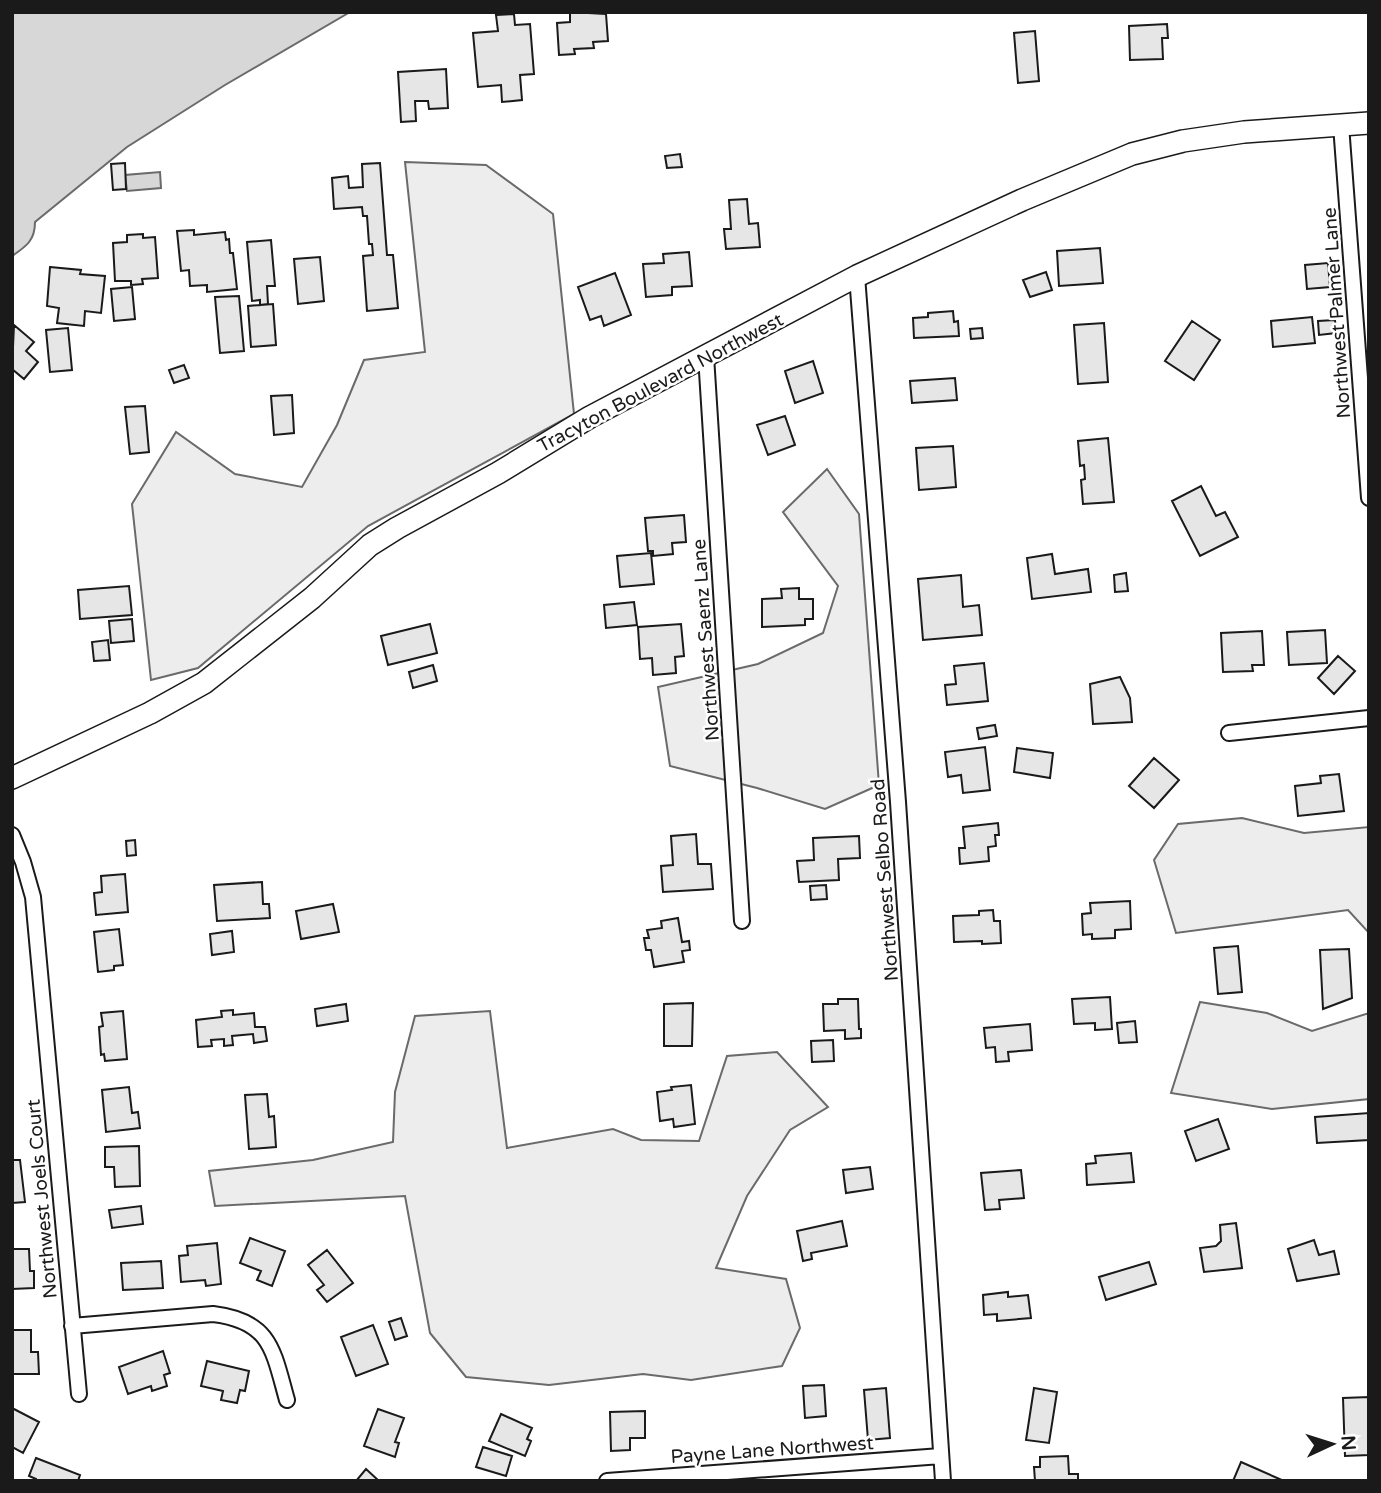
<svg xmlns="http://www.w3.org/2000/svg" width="1381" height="1493" viewBox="0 0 1381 1493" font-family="'Varela Round',sans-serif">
<rect width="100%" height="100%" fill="#fff"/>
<path fill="#ededed" stroke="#6a6a6a" stroke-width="2" d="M405 162 486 165 553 214 574 414 368 526 198 668 151 680 132 504 176 432 235 474 302 487 337 425 364 360 425 352Z
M827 469 859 514 879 785 825 809 757 788 670 766 658 687 758 664 823 633 838 586 783 512Z
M1242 818 1304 833 1369 827V933L1348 910 1176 933 1154 860 1178 824Z
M1200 1002 1267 1013 1312 1031 1369 1013V1099L1272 1109 1171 1093Z
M490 1011 507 1148 613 1129 641 1140 699 1141 727 1056 777 1052 828 1107 790 1130 747 1196 716 1268 786 1279 800 1328 782 1366 691 1380 643 1374 549 1385 466 1377 430 1333 405 1196 215 1206 209 1171 313 1160 393 1142 395 1092 415 1016Z"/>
<path fill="#d7d7d7" stroke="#6a6a6a" stroke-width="2" d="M12 12H350L225 85 127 147 35 222C35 240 27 246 12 256Z
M160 172 161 188 127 191 125 175Z"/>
<path fill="#e6e6e6" stroke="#1a1a1a" stroke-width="2" d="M570 12 606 14 608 41 593 42 594 48 574 49 575 54 559 55 557 23 570 22Z
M514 14 515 25 530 24 534 74 520 75 522 100 502 102 501 85 478 87 473 33 498 31 496 15Z
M1167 24 1168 38H1162L1163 59 1130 60 1129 26Z
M1035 31 1039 81 1018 83 1014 33Z
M446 69 448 108 429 109 428 101H415L416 121 401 122 398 72Z
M680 154 682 167 667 168 665 156Z
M125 163 126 189 113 190 111 164Z
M380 163 387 255H393L398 308 367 311 363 256 373 255 372 244H369L367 216H363L362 207 334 209 332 178 348 176 349 188 363 187 362 164Z
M747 199 749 224 758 223 760 247 726 249 724 229H731L729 200Z
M194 230V235L225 232 226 240 229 239 230 253H233L237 289 207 292V285L190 286 189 270 181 271 177 231Z
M143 234V238L155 237 158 278 142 279 143 284 131 285V281H115L113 243 127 242V235Z
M271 240 275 286H267L268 304 260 305V300L252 301 247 242Z
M1100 248 1103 283 1059 286 1057 251Z
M689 252 692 286 672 287V295L646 297 643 264 664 263 663 254Z
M320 257 324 301 298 304 294 259Z
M1328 263 1330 287 1307 289 1305 265Z
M50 267 81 270 80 274 105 276 101 313 85 311 84 326 57 323 59 308 47 306Z
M1046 272 1052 290 1030 297 1023 280Z
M615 273 631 315 604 326 601 316 590 320 578 287Z
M132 287 135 319 114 321 111 289Z
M239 296 244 351 220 353 215 297Z
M273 304 276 345 251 347 248 306Z
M953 311 954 322 958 321 959 336 914 338 913 318 928 317V313Z
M1312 317 1315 343 1273 347 1271 321Z
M1335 320 1336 333 1319 335 1318 321Z
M1192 321 1220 340 1194 380 1165 361Z
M1104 323 1108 382 1078 384 1074 325Z
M14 325 34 342 26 351 38 362 24 379 12 369Z
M68 328 72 370 50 372 46 330Z
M982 328 983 338 971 339 970 329Z
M813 361 823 393 795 403 785 371Z
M184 365 189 378 174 383 169 370Z
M955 378 957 400 912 403 910 381Z
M292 395 294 433 274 435 271 396Z
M145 406 149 452 130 454 125 407Z
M785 416 795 445 768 455 757 425Z
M1108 438 1114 502 1083 504 1081 480 1085 479 1084 465 1080 466 1078 441Z
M953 446 956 487 919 490 916 448Z
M1201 486 1216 516 1225 512 1238 537 1200 556 1172 501Z
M684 515 686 542 672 543 673 554 653 556V551H648L645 518Z
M651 553 654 584 620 587 617 556Z
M1052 554 1055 574 1088 569 1091 592 1032 599 1027 558Z
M1126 573 1128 591 1115 592 1114 575Z
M961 575 963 607 979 605 982 635 923 640 918 579Z
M129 586 132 615 80 619 78 590Z
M799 588V599H813V619H805V625L762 627V599L782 598 781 589Z
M634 602 637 625 606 628 604 605Z
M132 619 134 641 111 643 109 621Z
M430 624 437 653 388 665 381 636Z
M681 624 684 656 675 657 676 673 653 675 652 658 640 659 638 627Z
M1325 630 1327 663 1289 665 1287 632Z
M1262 631 1264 665H1252L1253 671 1223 672 1221 633Z
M108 640 110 660 94 661 92 642Z
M1338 656 1355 671 1334 694 1318 678Z
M984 663 988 701 947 705 945 685 956 684 954 666Z
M433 665 437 681 413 688 409 672Z
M1120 677 1130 698 1132 722 1093 724 1090 684Z
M995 725 997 736 979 739 977 728Z
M985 747 990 790 963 793 961 775 948 777 945 752Z
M1017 748 1053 753 1050 778 1014 772Z
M1154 758 1179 780 1154 808 1129 786Z
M1339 774 1344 811 1298 816 1295 786 1321 783 1320 776Z
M998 823 999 835H995L996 846 988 847 989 861 960 864 959 848H965L963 827Z
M696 834 698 864H711L713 889 663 892 661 866 673 865 671 836Z
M859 836 860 858 838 859 839 880 799 882 797 861 814 860 813 838Z
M135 840 136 855 127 856 126 841Z
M125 874 128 912 96 915 94 893 102 892 101 876Z
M262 882 263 904H269L270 918 217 921 214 885Z
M826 885 827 899 811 900 810 886Z
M1130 901 1131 929 1115 930V938L1092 939V934L1083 935 1082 914 1091 913 1090 903Z
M333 904 339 932 301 939 296 911Z
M993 910 994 921H1000L1001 943 982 944V941L954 942 953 916 979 915V911Z
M678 918 682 942 689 941 690 950 682 951 684 962 654 967 651 950H646L644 938H649L647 930 662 928 661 921Z
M119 929 123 965 114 966V970L98 972 94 932Z
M232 931 234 952 212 955 210 934Z
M1238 946 1242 992 1218 994 1214 948Z
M1349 949 1352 998 1323 1009 1320 950Z
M1110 997 1112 1029 1095 1030V1023L1074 1024 1072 999Z
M838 999H858L859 1029H861V1038L845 1039V1030L824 1031 823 1004H838Z
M693 1003 692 1046H664V1004Z
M346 1004 348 1021 317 1026 315 1009Z
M233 1010V1015L254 1013 255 1027H265L267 1041 254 1043 253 1034 232 1036 233 1045 224 1046V1039L211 1040 212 1046 198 1047 196 1020 222 1017 221 1011Z
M123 1011 127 1059 105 1061 104 1054 101 1055 99 1027 103 1026 101 1013Z
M1135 1021 1137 1042 1119 1043 1117 1023Z
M1030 1024 1032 1050 1008 1052 1009 1061 996 1062 995 1047 986 1048 984 1028Z
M833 1040 834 1061 812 1062 811 1041Z
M691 1085 695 1124 674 1127 673 1119 660 1121 657 1092 672 1090 671 1087Z
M129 1087 132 1113 138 1112 140 1128 106 1132 102 1090Z
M267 1094 269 1117 274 1116 276 1147 249 1149 245 1095Z
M1369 1113V1140L1317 1143 1315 1117Z
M1218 1119 1229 1149 1196 1161 1185 1131Z
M139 1146 140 1186 115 1187 114 1167H105V1147Z
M1131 1153 1134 1182 1087 1185 1086 1164 1096 1163 1095 1156Z
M12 1160H20L25 1202 12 1203Z
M870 1167 873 1189 846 1193 843 1170Z
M1021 1170 1024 1198 999 1200 1000 1209 985 1210 981 1173Z
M141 1206 143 1224 112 1228 109 1210Z
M842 1221 847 1246 811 1253 812 1259 803 1261 797 1231Z
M1236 1223 1242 1268 1204 1272 1200 1248 1216 1246 1221 1241 1220 1225Z
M250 1238 285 1251 272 1286 257 1280 261 1271 240 1263Z
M1314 1240 1319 1255 1334 1251 1339 1274 1297 1281 1288 1249Z
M217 1243 221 1284 206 1286 205 1280 181 1282 179 1256 188 1255 187 1246Z
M12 1249H29L30 1271H34V1288L12 1289Z
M327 1250 353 1283 327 1302 317 1290 324 1285 308 1265Z
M161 1261 163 1288 123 1290 121 1263Z
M1149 1262 1156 1284 1106 1300 1099 1277Z
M1008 1292V1297L1028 1295 1031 1318 997 1321V1314L984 1315 983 1295Z
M401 1318 407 1336 395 1340 389 1322Z
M373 1325 388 1364 356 1376 341 1337Z
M12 1330H31V1352H38L39 1374H12Z
M163 1351 170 1373 164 1375 167 1386 152 1391 151 1386 128 1394 119 1367Z
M207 1361 249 1371 245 1391 240 1390 237 1403 221 1400 223 1391 201 1386Z
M824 1385 826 1416 805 1418 803 1386Z
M886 1388 890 1438 868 1440 864 1390Z
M1034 1388 1057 1392 1049 1443 1026 1440Z
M1369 1397V1455L1345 1456 1343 1398Z
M12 1408 39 1422 23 1453 12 1447Z
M378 1409 404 1418 395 1442 399 1443 395 1457 364 1446Z
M645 1411V1438H630V1450L611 1451 610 1412Z
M501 1414 532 1428 527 1439 531 1441 525 1456 489 1441Z
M483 1447 512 1456 506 1476 476 1467Z
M1068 1456 1069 1474H1078V1481H1035L1034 1467H1040V1457Z
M36 1458 80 1475 78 1481H36V1479L29 1476Z
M1241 1462 1284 1481H1233Z
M366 1469 379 1481H356Z"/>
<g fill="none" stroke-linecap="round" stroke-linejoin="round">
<defs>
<path id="street" d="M1341 125 1369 498
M857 276 898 802 943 1481
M706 356 742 921
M1229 733 1369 718
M12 835 23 862 33 897 79 1394
M72 1326 213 1314C271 1321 273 1350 287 1400
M607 1481 941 1456"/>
<path id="secondary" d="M12 778 150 713 204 683 312 598 370 545 397 528 498 473 590 417 857 276 1022 200 1132 154 1183 141 1244 132 1369 123"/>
</defs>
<use href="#street" stroke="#1a1a1a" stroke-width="18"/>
<use href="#secondary" stroke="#1a1a1a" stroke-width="24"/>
<use href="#street" stroke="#fff" stroke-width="14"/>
<use href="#secondary" stroke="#fff" stroke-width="21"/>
</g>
<g text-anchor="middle" stroke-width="5" stroke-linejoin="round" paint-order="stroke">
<g font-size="19" fill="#1a1a1a" stroke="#fff">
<text transform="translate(1336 313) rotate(-94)" y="7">Northwest Palmer Lane</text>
<text transform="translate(660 382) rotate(-28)" y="7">Tracyton Boulevard Northwest</text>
<text transform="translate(705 640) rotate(-94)" y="7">Northwest Saenz Lane</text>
<text transform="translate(884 880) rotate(-94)" y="7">Northwest Selbo Road</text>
<text transform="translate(41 1199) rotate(-95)" y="7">Northwest Joels Court</text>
<text transform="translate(772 1449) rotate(-4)" y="7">Payne Lane Northwest</text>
</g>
</g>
<rect width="1381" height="1493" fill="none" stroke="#1a1a1a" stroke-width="28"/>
<g transform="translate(1332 1444) rotate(86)" stroke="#ffffff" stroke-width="5" paint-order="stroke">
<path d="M0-5L12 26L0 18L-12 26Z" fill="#1a1a1a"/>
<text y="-10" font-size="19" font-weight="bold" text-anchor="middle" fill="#1a1a1a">N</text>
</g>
</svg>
